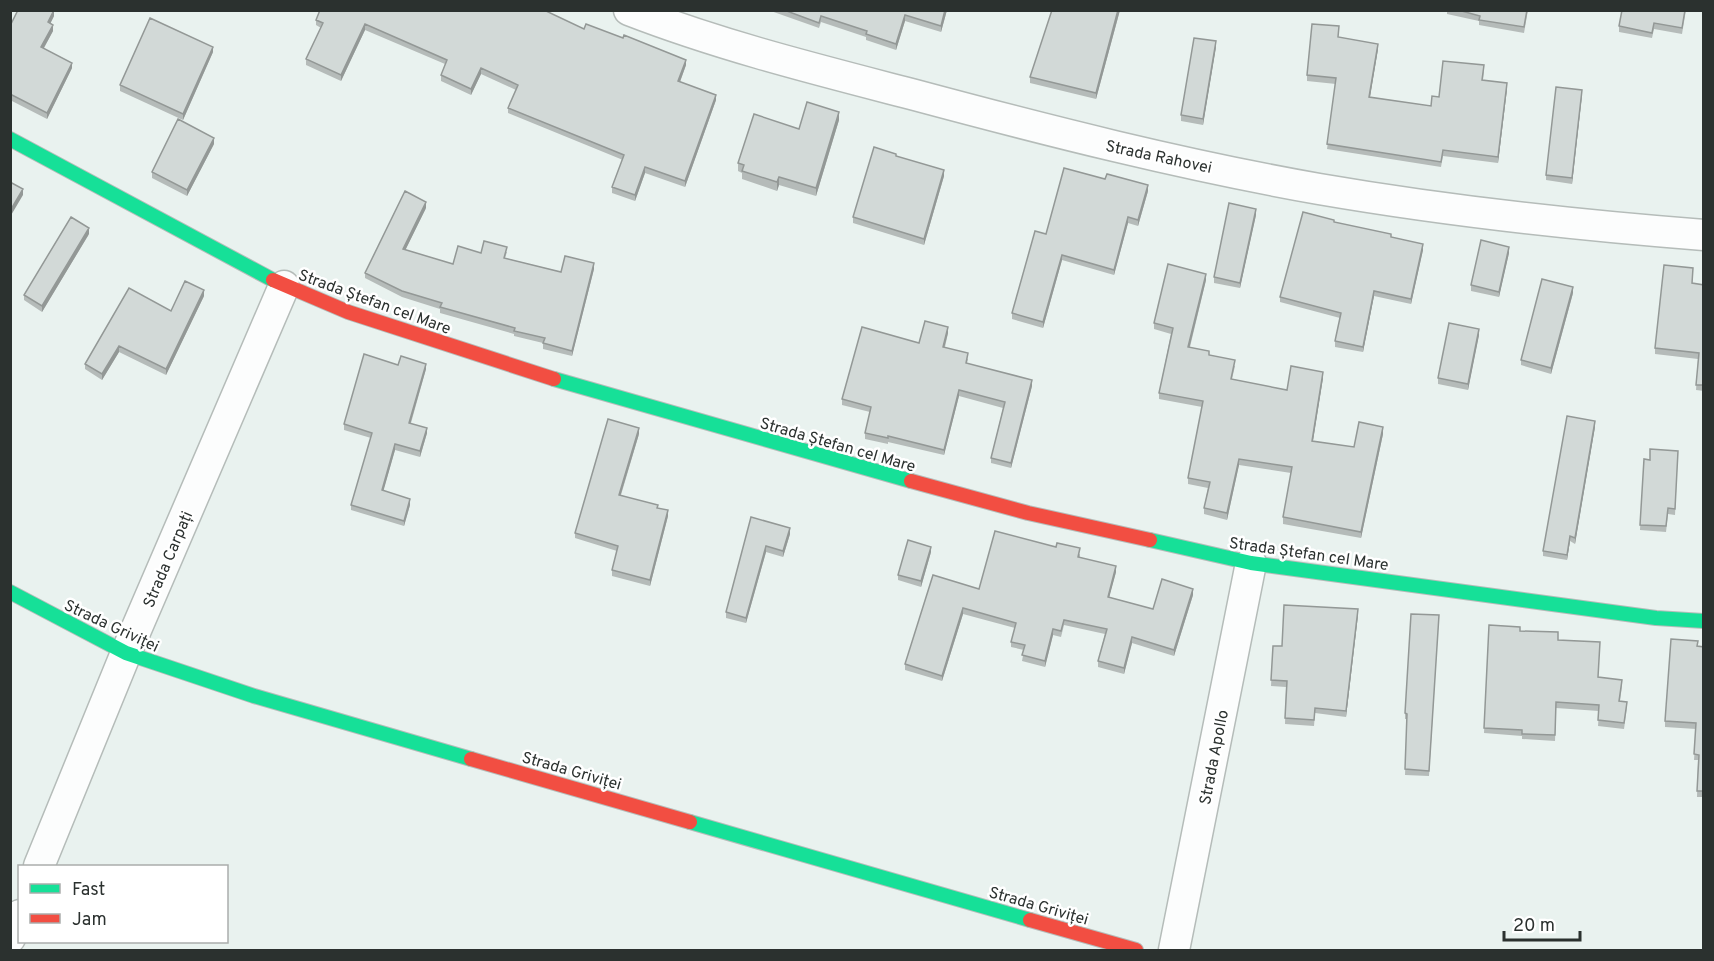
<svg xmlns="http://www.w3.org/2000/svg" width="1714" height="961" viewBox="0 0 1714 961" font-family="Overpass,sans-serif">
<rect width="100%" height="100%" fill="#e9f2ef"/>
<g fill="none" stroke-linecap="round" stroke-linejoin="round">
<defs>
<path id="street" d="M629 10C722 46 819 70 915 95 1049 131 1183 165 1319 189 1447 211 1575 225 1704 235
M39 866 126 653 284 286
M10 938 20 915
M1174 950 1251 563"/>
<path id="fast" d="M10 139 273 280
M554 379 911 481
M1150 540 1251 563 1656 618 1704 621
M10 592 126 653 254 696 471 759
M690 822 1030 920"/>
<path id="jam" d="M273 280 348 312 554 379
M911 481 1028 513 1150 540
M471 759 690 822
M1030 920 1136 950"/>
</defs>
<use href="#street" stroke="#b5bcb9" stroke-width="33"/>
<use href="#fast" stroke="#b5bcb9" stroke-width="16"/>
<use href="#jam" stroke="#b5bcb9" stroke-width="16"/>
<use href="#street" stroke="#fcfdfd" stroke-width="30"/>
<use href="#fast" stroke="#16e098" stroke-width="14"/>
<use href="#jam" stroke="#f24e42" stroke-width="14"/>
</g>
<path fill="#b5bbb9" d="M545 10V12L584 29 686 65 680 82 716 100 685 187 645 173 635 201 612 193V187L623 160 508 113V108L516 90 481 74 471 95 441 81V75L445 64 365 30 341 81 306 65V59L321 28 316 25V20Z
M768 10H947L941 32 905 21 896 50 866 40V37L821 22 819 28Z
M1120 10 1096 99 1030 83V77Z
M1447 10H1528L1524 33 1479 25V21L1447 14Z
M1686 10 1682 34 1654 29 1652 38 1619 32V26Z
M54 16 50 24 53 31 44 48 72 68 47 119 10 100V26Z
M1339 37 1378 49 1370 97 1431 106 1439 97 1484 71 1483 80 1507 89 1498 163 1443 156 1441 167 1327 149 1336 84 1307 81V75Z
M1216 47 1203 125 1181 121V115Z
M213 52 183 120 120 91V85Z
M1582 95 1572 184 1546 180V175Z
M839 120 816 196 779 185 777 191 742 179V173L738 171V163L799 129Z
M214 144 187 196 152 178V172Z
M896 157 944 176 924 245 853 223V217Z
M1148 191 1138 226 1128 223 1114 275 1062 260 1043 328 1012 319V313L1046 234Z
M426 208 405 250 453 264 481 253 507 252 505 258 561 272 594 269 572 356 543 349V343L514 336V334L440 313V309L402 297 365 278V273Z
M1256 215 1240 288 1214 283V277Z
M1334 222 1391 237 1423 250 1411 304 1374 296 1363 352 1335 347V341L1340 318 1280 302V297Z
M89 234 42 312 24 300V295Z
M1509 253 1499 297 1471 291V285Z
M1693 274 1692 284 1704 285V391L1696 390 1698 359 1655 354V348Z
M1206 280 1190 347 1235 366 1232 379 1287 390 1323 378 1313 441 1354 447 1383 434 1361 538 1283 524V517L1291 473 1239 465 1227 520 1204 514V508L1208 488 1188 484V478L1202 407 1159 399V393L1171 334 1154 329V323Z
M1573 293 1551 374 1521 365V360Z
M204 296 166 375 119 352 102 380 85 369V364L171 311Z
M948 333 945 347 968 359 967 363 1032 386 1011 468 991 463V458L1003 408 959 396 944 455 888 442V444L865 439V433L870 412 842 405V399L919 343Z
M1479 335 1468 390 1438 384V378Z
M398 365 426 369 411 423 427 433 420 457 395 450 383 491 410 505 404 526 351 510V505L371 438 344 430V424Z
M1595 427 1575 544 1570 541 1567 560 1543 556V551Z
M639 434 621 495 657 508 668 516 650 586 612 576V570L617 551 575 538V533Z
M1678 451 1675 515 1668 514 1666 532 1640 530 1644 459 1650 460Z
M751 517 790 534 783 557 766 552 746 623 726 618V612Z
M931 552 921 587 898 580V575Z
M1080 554V557L1116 572 1109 597 1153 609 1193 595 1174 656 1132 643 1124 674 1098 667V661L1105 634 1064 625 1061 637 1053 635 1045 667 1022 661 1024 650 1011 647V642L1015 628 963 614 942 681 905 670V664L979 589Z
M1358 615 1346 717 1315 713 1314 726 1285 724 1286 687 1271 686 1273 646H1282Z
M1439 615 1429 776 1405 775 1407 719H1405V713Z
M1489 625 1558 640 1598 677 1622 686 1620 701 1627 707 1624 729 1598 726 1599 711 1556 708 1555 741 1522 739V736L1484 733Z
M1697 646 1704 647V797H1697L1698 760H1694L1696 729 1665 727V721Z"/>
<path fill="#939896" d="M54 10V16L48 28V22Z
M945 10H947L941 32V26Z
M1118 10H1120L1096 99V93Z
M905 15V21L896 50V44Z
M365 24V30L341 81V75Z
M53 25V31L41 53V47Z
M1216 41V47L1203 125V119Z
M1378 44V49L1369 103V97Z
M213 47V52L183 120V114Z
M686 60V65L678 87V81Z
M72 63V68L47 119V113Z
M481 68V74L471 95V89Z
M1507 83V89L1498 163V157Z
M1582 90V95L1572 184V178Z
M716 95V100L685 187V181Z
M839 112V120L816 196V188Z
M214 138V144L187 196V190Z
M645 167V173L635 201V195Z
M944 170V176L924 245V239Z
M779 177V185L777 191V182Z
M1148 185V191L1138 226V220Z
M23 189V195L10 217V211Z
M426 202V208L403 255V249Z
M1256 209V215L1240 288V283Z
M1128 217V223L1114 275V270Z
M89 228V234L42 312V306Z
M1423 244V250L1411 304V299Z
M1509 247V253L1499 297V292Z
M1062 255V260L1043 328V322Z
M594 263V269L572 356V351Z
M1206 274V280L1188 353V347Z
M1573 287V293L1551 374V368Z
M204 290V296L166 375V369Z
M1374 291V296L1363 352V347Z
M948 327V333L943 352V347Z
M1479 329V335L1468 390V384Z
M119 346V352L102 380V374Z
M426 364V369L409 428V423Z
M1323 372V378L1312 447V441Z
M1032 380V386L1011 468V463Z
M959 390V396L944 455V450Z
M1595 421V427L1575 544V538Z
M1383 427V434L1361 538V532Z
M427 428V433L420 457V451Z
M639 428V434L619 500V495Z
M395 444V450L382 496V490Z
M1239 459V465L1227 520V513Z
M410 499V505L404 526V521Z
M668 510V516L650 586V580Z
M790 528V534L783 557V551Z
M1570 536V541L1567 560V555Z
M766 546V552L746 623V618Z
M931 547V552L921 587V581Z
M1116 566V572L1108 602V597Z
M1193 589V595L1174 656V650Z
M963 608V614L942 681V676Z
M1358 609V615L1346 717V711Z
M1053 629V635L1045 667V661Z
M1132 637V643L1124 674V668Z"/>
<path fill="#d2d9d7" stroke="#939896" stroke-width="1.5" d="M18 10H54L48 22 53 25 41 47 72 63 47 113 10 94V26Z
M320 10H544L584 29 586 24 623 38 624 35 686 60 678 81 716 95 685 181 645 167 635 195 612 187 624 155 508 108 518 85 481 68 471 89 441 75 447 60 365 24 341 75 306 59 323 23 316 20Z
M784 10H945L941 26 905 15 896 44 866 34 867 31 821 16 819 23Z
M1052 10H1118L1096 93 1030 77Z
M1458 10H1527L1524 27 1479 20 1480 16Z
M1622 10H1685L1682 28 1654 23 1652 33 1619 26Z
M150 18 213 47 183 114 120 85Z
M1312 24 1339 26 1338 37 1378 44 1369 97 1431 106 1432 96 1439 97 1443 61 1484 65 1482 80 1507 83 1498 157 1443 150 1441 162 1327 144 1336 78 1307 75Z
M1194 38 1216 41 1203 119 1181 115Z
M1556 87 1582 90 1572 178 1546 175Z
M807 102 839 112 816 188 779 177 777 182 742 171 744 165 738 163 754 114 799 129Z
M178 119 214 138 187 190 152 172Z
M874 147 896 154V156L944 170 924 239 853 217Z
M1064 168 1105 179 1107 174 1148 185 1138 220 1128 217 1114 270 1062 255 1043 322 1012 313 1035 231 1046 234Z
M10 182 23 189 10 211Z
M405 191 426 202 403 249 453 264 458 246 481 253 484 241 507 247 504 258 561 272 565 256 594 263 572 351 543 343 545 338 514 331 515 328 440 307 442 303 402 291 365 273Z
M1229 203 1256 209 1240 283 1214 277Z
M1303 212 1334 220V222L1391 234V237L1423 244 1411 299 1374 291 1363 347 1335 341 1341 313 1280 297Z
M71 217 89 228 42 306 24 295Z
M1481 240 1509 247 1499 292 1471 285Z
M1168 264 1206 274 1188 347 1209 351V355L1235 360 1231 379 1287 390 1291 366 1323 372 1312 441 1354 447 1359 422 1383 427 1361 532 1283 517 1292 467 1239 459 1227 513 1204 508 1210 482 1188 478 1203 401 1159 393 1173 328 1154 323Z
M1664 265 1693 268 1692 283 1704 285V385H1696L1699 353 1655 348Z
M1542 279 1573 287 1551 368 1521 360Z
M185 281 204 290 166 369 119 346 102 374 85 364 129 288 171 311Z
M925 321 948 327 943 347 968 353 966 363 1032 380 1011 463 991 458 1005 402 959 390 944 450 888 436V438L865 433 871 407 842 399 862 327 919 343Z
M1449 323 1479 329 1468 384 1438 378Z
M364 354 398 365 401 356 426 364 409 423 427 428 420 451 395 444 382 490 410 499 404 521 351 505 372 433 344 424Z
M1567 416 1595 421 1575 538 1570 536 1567 555 1543 551Z
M608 419 639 428 619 495 658 505 657 508 668 510 650 580 612 570 618 546 575 533Z
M1650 449 1678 451 1675 509 1668 508 1666 526 1640 525 1644 459 1650 460Z
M751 517 790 528 783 551 766 546 746 618 726 612Z
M995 531 1056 547 1057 543 1080 548 1078 557 1116 566 1108 597 1153 609 1162 579 1193 589 1174 650 1132 637 1124 668 1098 661 1107 629 1064 620 1061 631 1053 629 1045 661 1022 655 1025 645 1011 642 1016 623 963 608 942 676 905 664 933 575 979 589Z
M908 540 931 547 921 581 898 575Z
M1284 605 1358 609 1346 711 1315 708 1314 720 1285 718 1287 681 1271 680 1273 646H1282Z
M1411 614 1439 615 1429 771 1405 769 1407 714 1405 713Z
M1489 625 1520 627V631L1558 632V640L1600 642 1598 677 1622 680 1619 701 1627 702 1624 723 1598 720 1599 705 1556 702 1555 735 1522 734V730L1484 728Z
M1671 639 1698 641 1697 646 1704 647V791H1697L1699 755 1694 754 1696 723 1665 721Z"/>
<g text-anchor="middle" stroke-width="5" stroke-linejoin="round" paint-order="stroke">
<g font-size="16" fill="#2b312f" stroke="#fff">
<text transform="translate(1159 156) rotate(12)" y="6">Strada Rahovei</text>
<text transform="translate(375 301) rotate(20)" y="6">Strada Ștefan cel Mare</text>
<text transform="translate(838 444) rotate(16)" y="6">Strada Ștefan cel Mare</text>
<text transform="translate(1309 553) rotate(8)" y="6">Strada Ștefan cel Mare</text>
<text transform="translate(167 559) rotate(-67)" y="6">Strada Carpați</text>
<text transform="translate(112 625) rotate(25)" y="6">Strada Griviței</text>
<text transform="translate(1213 757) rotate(-79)" y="6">Strada Apollo</text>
<text transform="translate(572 770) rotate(16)" y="6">Strada Griviței</text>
<text transform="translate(1039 905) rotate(16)" y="6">Strada Griviței</text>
</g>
</g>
<rect width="1714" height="961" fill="none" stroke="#2b312f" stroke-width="24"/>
<rect x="18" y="865" width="210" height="78" fill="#ffffff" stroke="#aaadac" stroke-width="1.5"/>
<rect x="30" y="884" width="30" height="9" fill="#16e098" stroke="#aaadac" stroke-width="1.5"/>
<text x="72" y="895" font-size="18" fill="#2b312f">Fast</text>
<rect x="30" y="914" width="30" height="9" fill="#f24e42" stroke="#aaadac" stroke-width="1.5"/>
<text x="72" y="925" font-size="18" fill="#2b312f">Jam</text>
<path d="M1504 931v9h76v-9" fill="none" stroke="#2b312f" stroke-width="3"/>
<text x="1513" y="931" font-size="18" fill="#2b312f" stroke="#ffffff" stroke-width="4.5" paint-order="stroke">20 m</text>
</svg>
